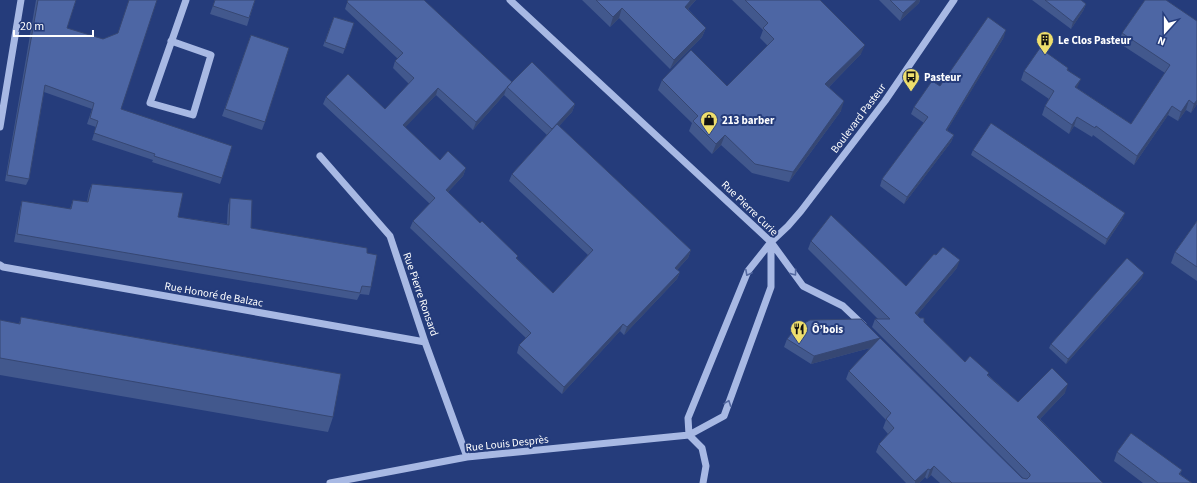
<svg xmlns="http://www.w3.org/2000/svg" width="1197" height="483" viewBox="0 0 1197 483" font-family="'Source Sans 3',sans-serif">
<rect width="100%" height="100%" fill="#253c7b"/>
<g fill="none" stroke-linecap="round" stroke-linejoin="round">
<path stroke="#a8b9e4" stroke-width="7" d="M510 0 771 242 803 286 843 306 863 325
M171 41 211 55 193 115 150 103 186 0
M0 127 21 0
M320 156 390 236 425 342 467 457
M0 265 3 267 425 342
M330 483 467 457 689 435 724 416 771 287V242
M703 483 706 466 702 448 689 435 688 418 748 271 771 242 788 226 801 211 885 101 954 0"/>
</g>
<path fill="#42588d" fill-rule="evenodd" d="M36 0H76L67 28 121 109 222 178 220 184 152 162 153 160 92 140 96 127 87 124 92 109 44 92 29 179 26 185 5 181Z
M215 0H255L247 26 210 14Z
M348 0 512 82 575 104 572 112 559 126 691 250 688 258 677 270 680 272 677 279 624 335 620 331 562 394 517 353 519 345 526 338 410 228 413 221 430 204 323 104 326 97 385 109 409 84 393 68 395 61 398 59 345 9ZM436 95 473 130 504 95 547 135 512 174 509 181 588 255 553 293 448 192 463 176 466 168 440 160 405 127Z
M582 0H696L688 9 706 28 702 37 670 69 619 18 610 27Z
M732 0H820L861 54 829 87 841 111 789 182 752 173 721 145 712 154 689 131 692 123 658 90 662 80 727 86 768 46 760 38 763 30Z
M879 0H920L919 3 900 21Z
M1032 0H1081L1086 4 1083 11 1071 29Z
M1145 0 1197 104 1191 113 1186 110 1178 121 1168 115 1134 165 1093 135 1092 137 1074 126 1069 134 1042 115 1045 106 1049 99 1021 80 1024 71 1068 68V70L1077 88 1131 124 1165 73 1119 43 1122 33Z
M334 17 354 23 343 54 323 46Z
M251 35 265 122 262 130 222 116Z
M1004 37 947 130 954 135 951 142 904 204 880 186 882 179 924 123 911 114 914 107 940 86Z
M973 150 1123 218 1105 245 971 155Z
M92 184 178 217 227 224 228 205 230 198 251 228 367 253 371 287 369 295 360 294 357 300 14 242 20 209 22 201 70 209 73 200 87 202 89 191Z
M1197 221V281L1171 263 1175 252Z
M811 241 906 286 957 268 917 315 965 362 988 375 1018 402 1065 393 1040 419 1103 483H940L931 475 927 479 925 477 919 483H906L876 452 879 444 888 434 883 428 886 420 846 379 849 371 870 348 811 364 784 347 787 339 861 319 1022 478H1023L872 327 875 319H878L808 249Z
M1142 278 1066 364 1049 348 1051 344Z
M21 317 333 417 328 432 0 375V320L19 324Z
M1117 452 1182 470 1180 474 1192 483H1143L1114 461Z"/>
<path fill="#364773" d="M691 0H696L681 16 685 7Z
M917 0H920L919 3 900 21 903 13Z
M1086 4 1083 11 1071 29 1073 22Z
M622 8 619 18 610 27 613 17Z
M706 28 702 37 670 69 674 60Z
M1006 30 1004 37 943 137 946 130Z
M865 45 861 54 822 94 825 84Z
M1081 79 1077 88 1072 96 1075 87Z
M507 87 504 95 473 130 476 122Z
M438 88 436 95 400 133 403 125Z
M1189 100 1186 110 1178 121 1181 112Z
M1197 100V104L1191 113 1194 104Z
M844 101 841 111 789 182 793 172Z
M575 104 572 112 549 137 552 129Z
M1172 106 1168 115 1134 165 1137 156Z
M1077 117 1074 126 1069 134 1072 125Z
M725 135 721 145 712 154 716 144Z
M954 135 951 142 904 204 907 197Z
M466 168 463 176 443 197 446 190Z
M1125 213 1123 218 1105 245 1107 239Z
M691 250 688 258 672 275 675 268Z
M960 260 957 268 912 321 915 313Z
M680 272 677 279 624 335 627 327Z
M1144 273 1142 278 1066 364 1068 359Z
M623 324 620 331 562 394 564 387Z
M880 338 877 346 811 364 814 356Z
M1068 384 1065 393 1034 425 1037 417Z
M934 466 931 475 927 479 930 470Z
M928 469 925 477 919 483H915V481Z"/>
<path fill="#4d66a4" stroke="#364773" d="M38 0H76L67 28 103 39 118 33 129 0H157L121 109 232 146 222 178 154 156 155 154 94 133 98 121 90 118 94 103 45 85 29 179 7 175Z
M215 0H255L249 18 213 6Z
M348 0H424L512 82 476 122 438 88 403 125 440 160 448 151 466 168 446 190 480 223 482 221 518 256 516 258 553 293 593 250 512 174 557 124 691 250 675 268 680 272 627 327 623 324 564 387 519 345 531 333 413 221 435 198 326 97 348 74 385 109 414 78 395 61 403 53 347 2Z
M596 0H691L685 7 706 28 674 60 622 8 613 17Z
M745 0H820L865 45 825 84 844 101 793 172 755 164 725 135 716 144 693 121 698 116 662 80 691 50 727 86 774 39 763 28 768 23Z
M890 0H917L903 13Z
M1045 0H1081L1086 4 1073 22Z
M1145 0H1166L1197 21V100L1194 104 1189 100 1181 112 1172 106 1137 156 1096 126 1095 128 1077 117 1072 125 1045 106 1054 91 1024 71 1040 48 1068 68 1067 70 1081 79 1075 87 1131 124 1170 65 1122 33Z
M334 17 354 23 345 49 325 42Z
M988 17 1006 30 946 130 954 135 907 197 882 179 928 117 914 107 932 81 940 86Z
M251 35 289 48 265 122 225 109Z
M532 62 575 104 552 129 507 87Z
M991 123 1125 213 1107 239 973 150Z
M92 184 183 193 178 217 229 225 230 198 252 200 251 228 367 248V253L377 255 371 287 362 286 360 293 17 234 22 201 71 209 73 200 88 202Z
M831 215 906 286 934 254 936 255 943 247 960 260 915 313 920 318H924V322L965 362 970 356 989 373 987 375 1018 402 1052 368 1068 384 1037 417 1103 483H952L934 466 930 470 928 469 915 481 879 444 894 428 886 419 891 413 849 371 880 338 1022 478 1027 479 1030 476V474L875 319H890L811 241Z
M1197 221V267L1175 252Z
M1127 258 1144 273 1068 359 1051 344Z
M21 317 341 374 333 417 0 358V320L20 324Z
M861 319 880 338 814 356 787 339 797 327 810 320Z
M1131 433 1182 470 1179 474 1192 483H1158L1117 452Z"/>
<defs><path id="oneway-chevron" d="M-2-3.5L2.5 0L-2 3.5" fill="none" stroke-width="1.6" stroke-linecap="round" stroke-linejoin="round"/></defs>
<g stroke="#5368a0">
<use href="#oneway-chevron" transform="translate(748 273) rotate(118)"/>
<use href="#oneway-chevron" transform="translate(794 273) rotate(54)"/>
<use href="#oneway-chevron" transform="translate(728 403) rotate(-70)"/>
</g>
<defs>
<symbol id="building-pin" viewBox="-11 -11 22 30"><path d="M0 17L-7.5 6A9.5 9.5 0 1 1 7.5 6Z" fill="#eede6d" stroke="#253c7b"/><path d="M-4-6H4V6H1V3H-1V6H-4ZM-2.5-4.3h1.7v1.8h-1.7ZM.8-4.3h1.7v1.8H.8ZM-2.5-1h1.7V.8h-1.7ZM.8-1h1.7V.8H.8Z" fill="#111"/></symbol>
<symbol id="bus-pin" viewBox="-11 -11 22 30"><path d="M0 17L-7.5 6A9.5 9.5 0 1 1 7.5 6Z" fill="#eede6d" stroke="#253c7b"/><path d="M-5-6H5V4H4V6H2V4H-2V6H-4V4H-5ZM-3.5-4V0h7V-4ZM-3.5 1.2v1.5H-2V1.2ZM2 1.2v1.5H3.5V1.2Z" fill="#111"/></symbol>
<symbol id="shop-pin" viewBox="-11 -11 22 30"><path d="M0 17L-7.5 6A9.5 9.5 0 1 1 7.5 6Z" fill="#eede6d" stroke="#253c7b"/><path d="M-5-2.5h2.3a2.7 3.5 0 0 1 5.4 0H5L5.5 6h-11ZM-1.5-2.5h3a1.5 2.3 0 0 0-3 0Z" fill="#111"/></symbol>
<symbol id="restaurant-pin" viewBox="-11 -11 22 30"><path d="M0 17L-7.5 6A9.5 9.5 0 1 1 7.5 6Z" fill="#eede6d" stroke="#253c7b"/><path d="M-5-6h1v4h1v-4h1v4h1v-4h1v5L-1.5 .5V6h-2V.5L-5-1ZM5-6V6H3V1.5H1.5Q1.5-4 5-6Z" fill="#111"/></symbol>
</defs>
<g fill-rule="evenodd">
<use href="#building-pin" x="1035" y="30" width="20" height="27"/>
<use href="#bus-pin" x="901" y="67" width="20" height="27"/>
<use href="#shop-pin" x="699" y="110" width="20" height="27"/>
<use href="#restaurant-pin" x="789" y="319" width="20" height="27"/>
</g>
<g text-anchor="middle" stroke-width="4" stroke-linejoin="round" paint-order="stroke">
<g font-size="11" font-weight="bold" fill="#fff" stroke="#253c7b" text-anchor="start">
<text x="1058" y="44">Le Clos Pasteur</text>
<text x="924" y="81">Pasteur</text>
<text x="722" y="124">213 barber</text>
<text x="812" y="333">Ô’bois</text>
</g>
<g font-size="11" fill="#fff" stroke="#253c7b">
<text transform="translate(858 118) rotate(-53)" y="4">Boulevard Pasteur</text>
<text transform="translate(750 208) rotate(44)" y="4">Rue Pierre Curie</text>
<text transform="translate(214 294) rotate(10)" y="4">Rue Honoré de Balzac</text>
<text transform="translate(421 294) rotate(71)" y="4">Rue Pierre Ronsard</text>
<text transform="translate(507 443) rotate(-6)" y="4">Rue Louis Desprès</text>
</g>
</g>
<g transform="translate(1165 32) rotate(201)" stroke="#253c7b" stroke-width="3" paint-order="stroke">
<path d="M0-3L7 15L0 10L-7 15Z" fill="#ffffff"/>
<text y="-6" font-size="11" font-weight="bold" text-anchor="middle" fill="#ffffff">N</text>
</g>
<path d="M14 30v6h79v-6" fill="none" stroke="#ffffff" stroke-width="2"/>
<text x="20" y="30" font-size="12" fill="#ffffff" stroke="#253c7b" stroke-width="3" paint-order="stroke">20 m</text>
</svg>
